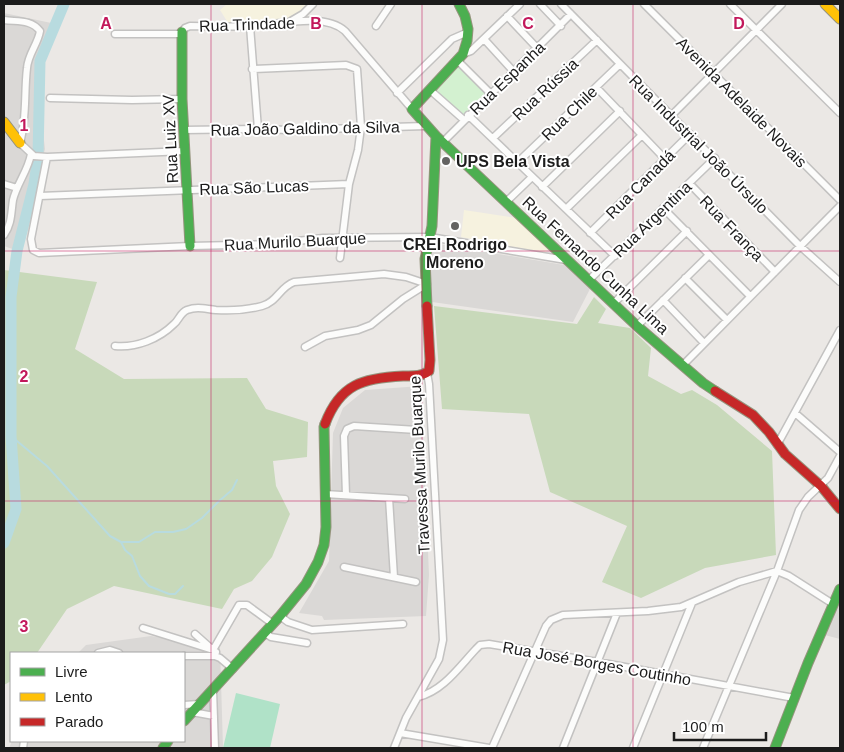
<svg xmlns="http://www.w3.org/2000/svg" width="844" height="752" viewBox="0 0 844 752" font-family="Arial,sans-serif">
<rect width="100%" height="100%" fill="#ebe8e5"/>
<path fill="#dad8d6" d="M4 13 56 24 39 62 40 108 45 149 18 251 4 246Z
M433 243 564 265 591 287 573 322 432 302 430 257Z
M421 386 429 575 426 616 324 620 322 616 299 613 329 561 333 433 343 408 365 390Z
M840 590V639L821 634Z
M151 636 220 648 223 748H9L12 741H184V653H78L86 645Z"/>
<path fill="#f6f2df" d="M227 4H307L310 7 297 19 230 26 220 10Z
M464 210 517 218 549 249 545 253 461 237Z"/>
<path fill="#c8d9ba" d="M4 270 97 282 75 349 124 379 247 378 266 409 308 422 307 457 273 461 276 486 290 514 272 557 252 581 234 589 222 609 114 586 67 609 37 653H11V681L4 685Z
M594 297 606 309 598 323 630 328 651 348 648 376 681 394 692 390 717 405 772 451 776 555 705 568 641 598 602 582 627 526 550 492 529 414 442 409 434 306 577 324Z"/>
<path fill="#d3f1d0" d="M458 66 485 93 462 116 434 90Z"/>
<path fill="#b0e2c8" d="M236 693 280 704 270 748H223Z"/>
<g fill="none" stroke-linecap="round" stroke-linejoin="round">
<path stroke="#b8dbdf" stroke-width="2" d="M11 436 47 466 110 536 121 542H139L155 532H173L186 529 202 518 219 501 232 490 237 480
M121 542 125 550 132 556 140 576 149 586 169 594H175L183 586"/>
<path stroke="#b8dbdf" stroke-width="11" d="M4 543 16 509 11 436V297L17 251 34 184 38 157 40 61 64 4"/>
<defs>
<path id="street" d="M540 4 561 26
M561 4 800 246 840 282
M644 4 840 200
M730 4 840 113
M507 16 538 49
M4 20C17 22 31 19 40 31 38 44 28 54 27 68 24 93 27 118 20 143L34 156 47 157 185 151
M291 21 303 14 313 4
M250 26 258 129
M376 26 391 4
M182 32 185 28 190 26C211 26 231 27 252 26 278 25 324 12 345 31L412 109
M115 34H182
M484 39 514 72
M463 54 471 51 520 4
M458 61 491 94
M252 69 346 65 357 69 361 127 358 150 349 184 340 258
M596 87 665 159
M430 90 464 120
M397 93 446 45 452 39 468 32
M50 98 132 100 182 99
M468 115 615 256
M671 116 782 4
M184 130 258 129 289 130 426 126
M493 138 597 40
M443 142 571 14
M47 157 31 239 33 250 39 253 190 246 272 244 323 238 430 237 566 260
M517 163 620 64
M689 183 775 272
M4 184 17 188
M542 187 620 111
M40 196 349 184
M506 202 532 177
M663 208 750 296
M566 209 642 135
M590 233 690 134
M4 235C12 224 11 212 13 200 17 183 28 171 31 154
M685 278 727 320
M589 280 715 158
M663 300 704 343
M614 303 687 231
M637 326 709 255
M115 346C136 348 159 339 174 324 179 320 180 313 187 310 198 306 205 309 216 310 232 311 247 310 262 306 277 302 280 287 294 282L384 274 406 277 427 284
M305 347 325 336 358 330 371 325 403 299 427 284
M683 365 840 206
M795 413 840 452
M777 445 840 330
M325 494 405 499
M346 495 344 436 347 429 354 426 417 430
M389 498 394 577
M344 567 416 582
M280 616 288 622 312 630 403 624
M143 628 213 650 216 652 215 656
M265 633 271 637 307 643
M195 634 213 650 239 605H247L273 624
M98 653 110 650 119 653
M184 656H215L220 658 233 669
M213 690 215 748
M418 697C443 691 459 667 476 649L480 645 489 644 598 662 794 698
M184 705 199 704
M192 712 214 716
M400 733 489 748
M23 748 24 741
M394 748 406 718 439 659 443 640 429 384 427 373
M492 748 546 626 551 620 563 615 648 611 681 607 739 582 777 571 789 576 833 604
M563 748 617 613
M633 748 692 603
M703 748 777 571 799 510 808 497 828 478 840 456"/>
<path id="fast" d="M459 4 465 16 468 29 467 41 463 54 412 109 436 136 637 326 703 383 715 391
M182 32V99L190 246
M427 306 425 259 432 226 436 136
M184 721 280 616 306 584 318 562 324 545 326 527 324 427 325 424
M163 748 168 741
M775 748 808 663 840 589"/>
<path id="slow" d="M825 4 840 19
M4 122 20 143"/>
<path id="jam" d="M715 391 753 415 769 432 785 454 821 486 840 509
M325 424C340 384 363 378 403 376 412 376 421 377 429 371L430 360 427 306"/>
</defs>
<use href="#street" stroke="#c3c2c1" stroke-width="9"/>
<use href="#fast" stroke="#95947d" stroke-width="11"/>
<use href="#slow" stroke="#95947d" stroke-width="11"/>
<use href="#jam" stroke="#95947d" stroke-width="11"/>
<use href="#street" stroke="#fcfcfb" stroke-width="6"/>
<use href="#fast" stroke="#4caf50" stroke-width="9"/>
<use href="#slow" stroke="#ffc107" stroke-width="9"/>
<use href="#jam" stroke="#c62828" stroke-width="9"/>
</g>
<path fill="none" stroke="#c2185b" stroke-width="1" stroke-opacity="0.55" d="M211 4V748M422 4V748M633 4V748M4 251H840M4 501H840"/>
<g fill="#646362" stroke="#fff" stroke-width="2">
<circle cx="446" cy="161" r="5"/>
<circle cx="455" cy="226" r="5"/>
</g>
<g text-anchor="middle" stroke-width="4" stroke-linejoin="round" paint-order="stroke">
<g font-size="16" fill="#1c1c1c" stroke="#fff">
<text transform="translate(247 24) rotate(-2)" y="6">Rua Trindade</text>
<text transform="translate(507 78) rotate(-44)" y="6">Rua Espanha</text>
<text transform="translate(545 89) rotate(-43)" y="6">Rua Rússia</text>
<text transform="translate(742 102) rotate(45)" y="6">Avenida Adelaide Novais</text>
<text transform="translate(569 113) rotate(-44)" y="6">Rua Chile</text>
<text transform="translate(305 128) rotate(-1)" y="6">Rua João Galdino da Silva</text>
<text transform="translate(170 139) rotate(-93)" y="6">Rua Luiz XV</text>
<text transform="translate(699 144) rotate(45)" y="6">Rua Industrial João Úrsulo</text>
<text transform="translate(640 184) rotate(-45)" y="6">Rua Canadá</text>
<text transform="translate(254 187) rotate(-2)" y="6">Rua São Lucas</text>
<text transform="translate(652 219) rotate(-44)" y="6">Rua Argentina</text>
<text transform="translate(732 228) rotate(46)" y="6">Rua França</text>
<text transform="translate(295 241) rotate(-3)" y="6">Rua Murilo Buarque</text>
<text transform="translate(596 265) rotate(43)" y="6">Rua Fernando Cunha Lima</text>
<text transform="translate(419 465) rotate(-93)" y="6">Travessa Murilo Buarque</text>
<text transform="translate(597 663) rotate(10)" y="6">Rua José Borges Coutinho</text>
</g>
<g font-size="16" font-weight="bold" fill="#1c1c1c" stroke="#fff" text-anchor="start">
<text x="456" y="167">UPS Bela Vista</text>
<text x="455" y="250" text-anchor="middle">CREI Rodrigo<tspan x="455" dy="18">Moreno</tspan></text>
</g>
</g>
<g font-size="16" text-anchor="middle" font-weight="bold" fill="#c2185b" stroke="#fff" stroke-width="4" stroke-linejoin="round" paint-order="stroke">
<text x="106" y="29">A</text>
<text x="316" y="29">B</text>
<text x="528" y="29">C</text>
<text x="739" y="29">D</text>
<text x="24" y="131">1</text>
<text x="24" y="382">2</text>
<text x="24" y="632">3</text>
</g>
<rect width="844" height="752" fill="none" stroke="#1c1c1c" stroke-width="10"/>
<rect x="10" y="652" width="175" height="90" fill="#ffffff" stroke="#a4a4a4"/>
<rect x="20" y="668" width="25" height="8" fill="#4caf50" stroke="#a4a4a4"/>
<text x="55" y="677" font-size="15" fill="#1c1c1c">Livre</text>
<rect x="20" y="693" width="25" height="8" fill="#ffc107" stroke="#a4a4a4"/>
<text x="55" y="702" font-size="15" fill="#1c1c1c">Lento</text>
<rect x="20" y="718" width="25" height="8" fill="#c62828" stroke="#a4a4a4"/>
<text x="55" y="727" font-size="15" fill="#1c1c1c">Parado</text>
<path d="M674 732v8h92v-8" fill="none" stroke="#1c1c1c" stroke-width="2.5"/>
<text x="682" y="732" font-size="15" fill="#1c1c1c" stroke="#ffffff" stroke-width="4" paint-order="stroke">100 m</text>
</svg>
